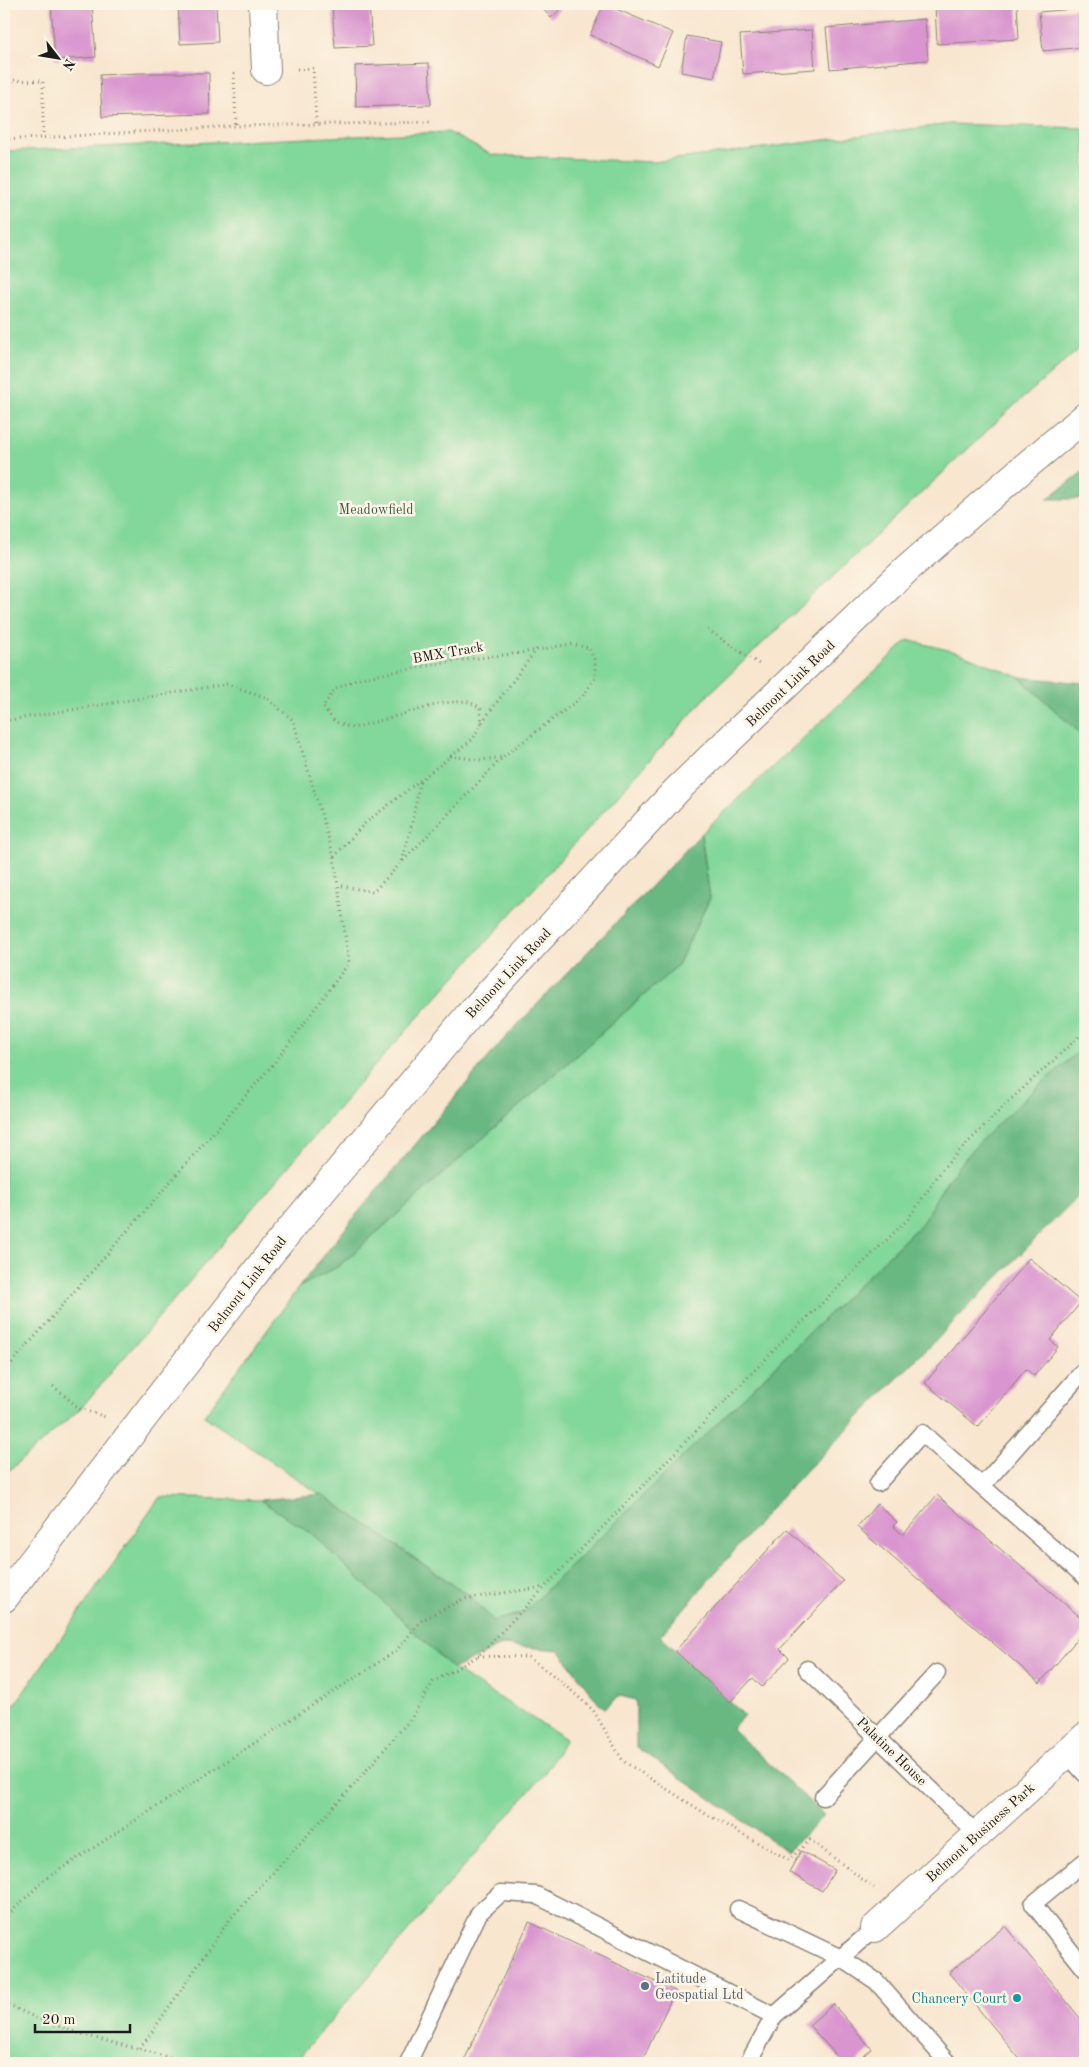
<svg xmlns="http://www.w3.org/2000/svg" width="1089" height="2067" viewBox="0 0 1089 2067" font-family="'Old Standard TT',serif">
<rect width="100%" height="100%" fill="#fcf5e5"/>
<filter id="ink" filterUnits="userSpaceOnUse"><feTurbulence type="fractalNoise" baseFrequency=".02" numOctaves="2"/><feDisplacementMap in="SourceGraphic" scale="10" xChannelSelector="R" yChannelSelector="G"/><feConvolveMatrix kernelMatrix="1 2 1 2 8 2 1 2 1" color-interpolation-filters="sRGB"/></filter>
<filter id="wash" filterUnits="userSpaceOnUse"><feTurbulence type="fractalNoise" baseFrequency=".0096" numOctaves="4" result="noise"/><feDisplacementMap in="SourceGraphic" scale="20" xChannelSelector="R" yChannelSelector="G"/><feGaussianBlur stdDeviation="1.12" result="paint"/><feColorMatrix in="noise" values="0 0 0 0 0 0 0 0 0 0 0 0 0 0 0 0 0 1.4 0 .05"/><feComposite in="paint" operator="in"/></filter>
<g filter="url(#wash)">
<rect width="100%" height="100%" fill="#f8e6cf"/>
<path fill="#82d79a" stroke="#4f7a5b" d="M950 124 1085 128V344L1007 412 709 694 371 1070 80 1409 4 1475V151L448 132 492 155 653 162Z
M908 640 960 653 1019 677 1085 738V1045C1044 1083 998 1119 962 1162 946 1180 934 1202 922 1223L523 1613 494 1621 469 1595 204 1416 299 1287 339 1266 678 965 710 898 701 834Z
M160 1497 260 1500 311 1533 453 1669 566 1739 544 1774 294 2063H4V1720Z"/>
<path fill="#69b882" stroke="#426a4f" d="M1085 470V499H1047Z
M1019 677 1085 683V738Z
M701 834 710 898 678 965 339 1266 299 1287 356 1215 503 1040Z
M1085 1045V1189L788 1489 660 1636 744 1715 732 1729 824 1815 788 1852 636 1747V1700L620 1696 605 1708 599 1704 559 1650 502 1645 453 1669 311 1533 260 1500 322 1494 469 1596 494 1621 523 1613 922 1223C934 1202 946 1180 962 1162 998 1119 1044 1083 1085 1045Z"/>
<g id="blocks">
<path fill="#d995cf" d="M51 4H92L96 57 55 60Z
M178 4H216L218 42 180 44Z
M332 4H369L372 46 335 48Z
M538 4H566L551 18Z
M604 4 673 33 658 66 590 35Z
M954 4H1017L1019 39 937 44 935 5Z
M1085 8V47L1043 51 1039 12Z
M925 19 928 60 830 69 826 28Z
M812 30 815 69 743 74 740 35Z
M687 36 721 42 714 78 681 72Z
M429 63 431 105 356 107 355 66Z
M140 73H209L210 114 102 117 100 75Z
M1029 1258 1081 1302 1050 1340 1058 1347 1034 1376 1026 1369 978 1427 925 1383Z
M937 1495 1085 1621V1630L1040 1683 857 1527 877 1504 897 1522 893 1526 903 1535Z
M787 1529 843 1581 780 1649 789 1658 762 1687 753 1678 730 1702 675 1651Z
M801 1851 835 1870 822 1891 789 1872Z
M529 1922 675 1991 641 2063H463Z
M1005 1926 1085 2024V2063H1023L949 1973Z
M833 2004 872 2049 856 2063H843L809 2025Z"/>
</g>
</g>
<g filter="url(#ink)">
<use href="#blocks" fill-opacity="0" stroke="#8a8176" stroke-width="1"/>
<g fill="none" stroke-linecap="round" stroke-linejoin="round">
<defs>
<path id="service" d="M878 1483 922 1433 1085 1577
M982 1486 1085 1369
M807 1669 977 1834
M1067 1754 1085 1774
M823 1797 937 1673
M1085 1861 1033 1904 1085 1969
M738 1909 841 1958 876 1981 948 2063
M408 2063 479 1913 501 1893 536 1895 774 2016
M748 2063 774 2016 875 1928"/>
<path id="minor" d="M263 4 266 70
M875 1928 1085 1737"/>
<path id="tertiary" d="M4 1598 269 1255 468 1016 677 790 907 569 1020 471 1085 417"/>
</defs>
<use href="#service" stroke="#8a8176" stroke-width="19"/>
<use href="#minor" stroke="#8a8176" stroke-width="30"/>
<use href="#tertiary" stroke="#8a8176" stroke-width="30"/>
<path stroke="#8a8176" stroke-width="3" stroke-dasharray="1 4" stroke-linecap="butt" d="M297 69 313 68 316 123
M234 73 236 126
M4 80 43 81V137
M4 140 236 126 430 122
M708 630 762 666
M4 721 227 684 265 697 293 720 334 857 349 963 275 1062 4 1372
M482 722 537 649
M450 756 481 760 503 757
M334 857 364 824 473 739 482 722 480 707 466 701 443 703 353 728 335 722 323 707 334 690 356 679 453 661 520 653 571 644 589 648 595 661V678L582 697 504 756 373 892 338 885
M402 861 412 823 420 780
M53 1386 80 1409 106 1417
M478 1656 528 1657 557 1678 593 1710 623 1761 706 1814 789 1860 810 1840 874 1888
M4 1919 44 1880 396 1651 422 1620 463 1599 544 1587
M4 2002C45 2025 94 2039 140 2049L230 1919 354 1785 413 1716 433 1682 478 1656 784 1340 908 1219 944 1167 1006 1104 1085 1031
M140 2049 189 2063"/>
<use href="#service" stroke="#fff" stroke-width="16"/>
<use href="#minor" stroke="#fff" stroke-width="28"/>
<use href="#tertiary" stroke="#fff" stroke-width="28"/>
</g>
</g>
<circle fill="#5c6f8a" stroke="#fcf5e5" stroke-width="2" cx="645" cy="1986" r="5"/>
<circle fill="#0f9aa8" stroke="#fcf5e5" stroke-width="2" cx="1017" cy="1998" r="5"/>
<g text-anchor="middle" stroke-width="5" stroke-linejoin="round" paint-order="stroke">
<g font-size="14" fill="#405d48" stroke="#fcf5e5">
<text x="376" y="514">Meadowfield</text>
</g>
<g font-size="14" fill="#1c1c1c" stroke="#fcf5e5">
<text transform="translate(448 652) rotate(-10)" y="5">BMX Track</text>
<text transform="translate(790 683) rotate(-44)" y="5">Belmont Link Road</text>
<text transform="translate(508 973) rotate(-47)" y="5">Belmont Link Road</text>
<text transform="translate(247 1284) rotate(-52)" y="5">Belmont Link Road</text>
<text transform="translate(892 1751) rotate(44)" y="5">Palatine House</text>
<text transform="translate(980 1832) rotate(-42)" y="5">Belmont Business Park</text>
</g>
<g font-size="14" fill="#4e5e75" stroke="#fcf5e5" text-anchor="start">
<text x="655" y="1983">Latitude<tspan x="655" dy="16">Geospatial Ltd</tspan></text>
</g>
<g font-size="14" fill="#0d838f" stroke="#fcf5e5" text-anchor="end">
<text x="1007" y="2003">Chancery Court</text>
</g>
</g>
<rect width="1089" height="2067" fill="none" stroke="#fcf5e5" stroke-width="20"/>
<g transform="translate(58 58) rotate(121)" stroke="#fcf5e5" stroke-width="4" paint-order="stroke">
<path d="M0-4L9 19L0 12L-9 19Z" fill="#1c1c1c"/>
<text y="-8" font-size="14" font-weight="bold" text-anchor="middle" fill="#1c1c1c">N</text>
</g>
<path d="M35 2024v8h95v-8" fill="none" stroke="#1c1c1c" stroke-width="2.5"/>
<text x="42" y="2024" font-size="15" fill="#1c1c1c" stroke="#fcf5e5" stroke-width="4" paint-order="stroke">20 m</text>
</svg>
